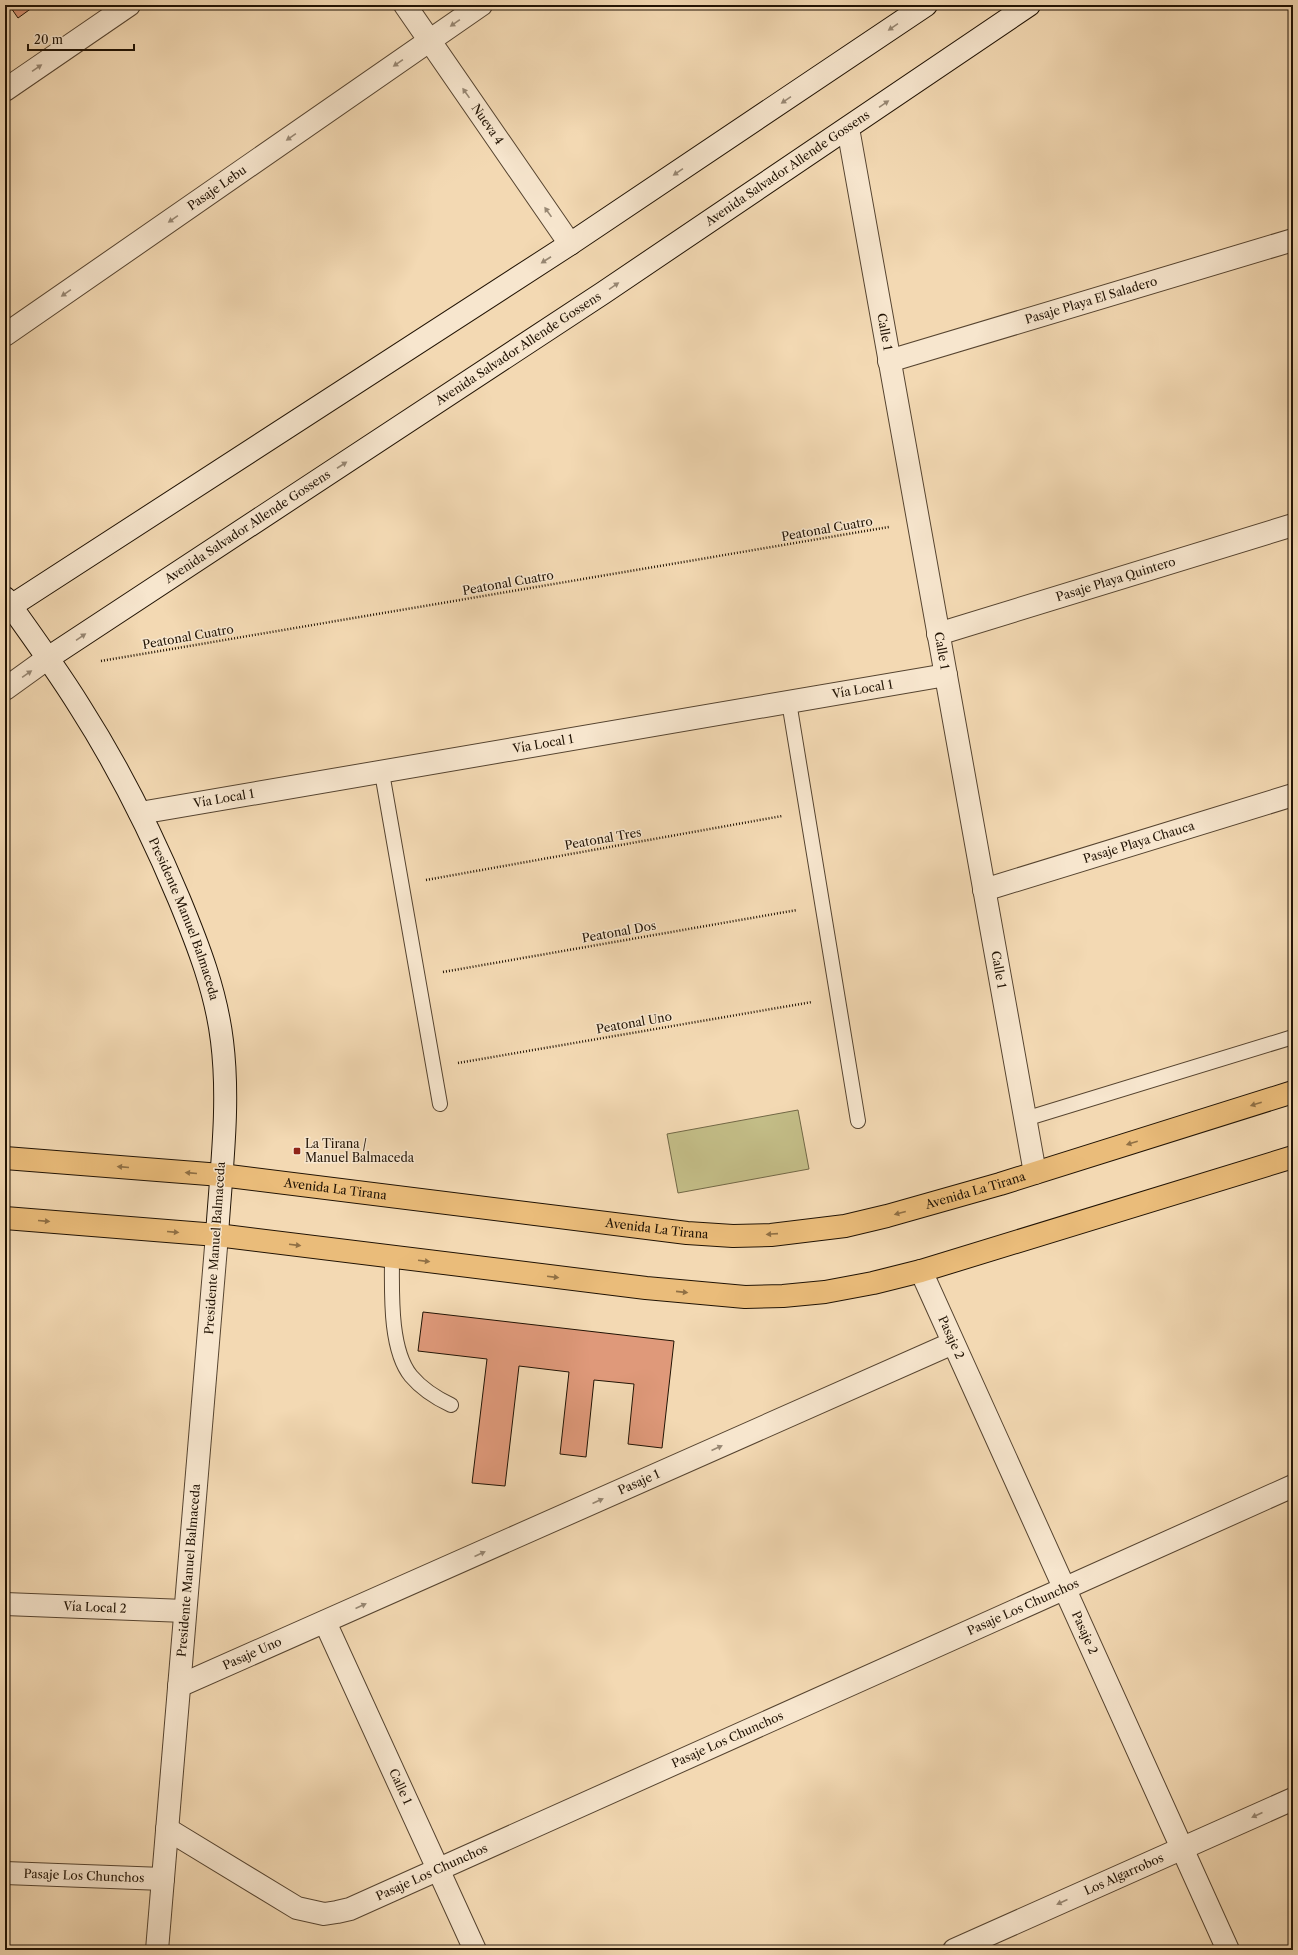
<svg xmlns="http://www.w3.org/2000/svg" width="1298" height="1955" viewBox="0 0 1298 1955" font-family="'Libre Caslon Text',serif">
<rect width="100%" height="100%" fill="#f3d9b3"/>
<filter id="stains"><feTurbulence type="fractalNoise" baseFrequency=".005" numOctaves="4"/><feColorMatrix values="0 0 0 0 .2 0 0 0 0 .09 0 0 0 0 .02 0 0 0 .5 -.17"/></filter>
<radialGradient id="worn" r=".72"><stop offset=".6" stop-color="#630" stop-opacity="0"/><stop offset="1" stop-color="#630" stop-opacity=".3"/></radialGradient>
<path fill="#c3bd87" stroke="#726846" d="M798 1110 809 1169 678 1193 667 1134Z"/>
<path fill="#df997a" stroke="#211304" d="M9 5H36L18 18Z
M423 1312 674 1341 662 1448 628 1444 634 1384 594 1380 586 1457 560 1454 569 1372 519 1366 505 1486 472 1483 487 1359 418 1351Z"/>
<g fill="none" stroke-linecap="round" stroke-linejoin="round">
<defs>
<path id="lane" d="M789 702 858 1121
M382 773 440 1104
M1025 1119 1293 1037
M392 1257C392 1290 389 1349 411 1376 422 1389 436 1398 451 1405"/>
<g id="street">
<path id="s1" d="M405 5 570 244"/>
<path d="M5 90 129 5"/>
<path id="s2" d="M848 128 1035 1173"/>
<path id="s3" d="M5 335 481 5"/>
<path id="s4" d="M889 361 1293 240"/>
<path id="s5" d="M938 634 1293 525"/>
<path d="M5 689 48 658"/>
<path id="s6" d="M140 813 946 675"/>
<path id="s7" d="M984 890 1293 795"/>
<path id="s8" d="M921 1271 1228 1950"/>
<path id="s9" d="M5 1604 185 1611"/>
<path id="s10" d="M325 1622 475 1950"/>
<path id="s11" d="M179 1686 953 1343"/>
<path id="s12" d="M167 1829 297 1908 324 1914 337 1912 350 1909 1293 1486"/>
<path id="s13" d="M5 1873 163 1879"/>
<path id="s14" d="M157 1950 217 1235"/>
<path id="s15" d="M954 1950 1293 1799"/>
</g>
<g id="secondary">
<path id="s16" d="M5 598C31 634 57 670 80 707 119 768 151 832 179 899 198 945 216 991 222 1041 230 1105 221 1171 217 1235"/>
<path d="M11 606 570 244 926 5"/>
<path id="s17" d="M48 658 603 293 1029 5"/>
</g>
<g id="highway">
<path id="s18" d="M5 1158 221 1175 687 1233 733 1236 771 1235 845 1226 887 1216 1000 1184 1293 1092"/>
<path d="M5 1218 217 1235 646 1288 745 1297 783 1296 825 1292 873 1283 921 1271 1293 1157"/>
</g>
</defs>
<use href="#lane" stroke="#564430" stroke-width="16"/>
<use href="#street" stroke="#564430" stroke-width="24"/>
<use href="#secondary" stroke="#211304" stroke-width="24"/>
<use href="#highway" stroke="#211304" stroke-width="24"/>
<path stroke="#211304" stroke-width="2.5" stroke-dasharray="1 2" stroke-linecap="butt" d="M101 661 889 527
M426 880 782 816
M443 972 797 910
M458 1063 812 1002"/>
<use href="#lane" stroke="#f7e6ce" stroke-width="14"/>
<use href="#street" stroke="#f7e6ce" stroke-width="22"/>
<use href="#secondary" stroke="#f7e6ce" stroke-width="22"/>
<use href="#highway" stroke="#eabc7a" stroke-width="22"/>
</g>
<defs><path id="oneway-solid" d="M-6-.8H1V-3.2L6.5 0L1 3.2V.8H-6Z"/></defs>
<g fill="#978773">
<use href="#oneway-solid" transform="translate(455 23) rotate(145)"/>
<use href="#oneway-solid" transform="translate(893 27) rotate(146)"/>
<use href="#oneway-solid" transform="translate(398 63) rotate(145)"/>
<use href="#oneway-solid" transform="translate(37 68) rotate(-34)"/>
<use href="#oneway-solid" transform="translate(466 93) rotate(-125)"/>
<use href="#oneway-solid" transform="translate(786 100) rotate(146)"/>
<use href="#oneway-solid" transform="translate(884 104) rotate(-34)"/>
<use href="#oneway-solid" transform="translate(291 137) rotate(145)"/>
<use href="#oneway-solid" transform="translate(678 172) rotate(146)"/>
<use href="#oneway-solid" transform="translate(548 212) rotate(-125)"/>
<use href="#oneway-solid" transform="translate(173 219) rotate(145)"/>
<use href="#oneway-solid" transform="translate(546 260) rotate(147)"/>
<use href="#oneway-solid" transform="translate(614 286) rotate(-34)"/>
<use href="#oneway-solid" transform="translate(66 293) rotate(145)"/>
<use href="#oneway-solid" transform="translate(342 465) rotate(-33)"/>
<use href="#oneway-solid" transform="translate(81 637) rotate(-34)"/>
<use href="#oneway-solid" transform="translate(27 674) rotate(-35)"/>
<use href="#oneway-solid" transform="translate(717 1448) rotate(-24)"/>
<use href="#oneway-solid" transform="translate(598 1501) rotate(-24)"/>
<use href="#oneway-solid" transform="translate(480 1554) rotate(-24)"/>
<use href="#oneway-solid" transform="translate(361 1606) rotate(-24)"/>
<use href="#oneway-solid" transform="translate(1257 1815) rotate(156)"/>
<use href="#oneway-solid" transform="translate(1062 1902) rotate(156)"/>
</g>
<g fill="#907045">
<use href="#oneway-solid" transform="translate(1256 1104) rotate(163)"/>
<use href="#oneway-solid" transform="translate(1132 1143) rotate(163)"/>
<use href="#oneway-solid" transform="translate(123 1167) rotate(-175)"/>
<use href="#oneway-solid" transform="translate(191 1173) rotate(-175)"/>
<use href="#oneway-solid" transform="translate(900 1213) rotate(165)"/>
<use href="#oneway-solid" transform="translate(44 1221) rotate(5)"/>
<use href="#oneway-solid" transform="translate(173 1232) rotate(5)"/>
<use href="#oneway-solid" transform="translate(772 1234) rotate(176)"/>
<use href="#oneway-solid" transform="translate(295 1245) rotate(7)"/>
<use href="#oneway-solid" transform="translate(424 1261) rotate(7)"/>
<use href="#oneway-solid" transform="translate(553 1277) rotate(7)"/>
<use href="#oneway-solid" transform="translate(682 1292) rotate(6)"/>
</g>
<rect fill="#8f2418" stroke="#f7e6ce" stroke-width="1.5" x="293" y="1147" width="8" height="8" rx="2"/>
<g text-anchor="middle" stroke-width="3" stroke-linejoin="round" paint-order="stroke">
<g font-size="12" fill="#211304" stroke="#f7e6ce">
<text dy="4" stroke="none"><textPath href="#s1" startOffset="145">Nueva 4</textPath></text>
<text dy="4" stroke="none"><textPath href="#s17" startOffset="887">Avenida Salvador Allende Gossens</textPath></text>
<text dy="4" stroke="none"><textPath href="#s3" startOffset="258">Pasaje Lebu</textPath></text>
<text dy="4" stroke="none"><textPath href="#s4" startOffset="211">Pasaje Playa El Saladero</textPath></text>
<text dy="4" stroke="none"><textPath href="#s2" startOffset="207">Calle 1</textPath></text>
<text dy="4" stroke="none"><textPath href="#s17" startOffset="563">Avenida Salvador Allende Gossens</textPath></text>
<text dy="4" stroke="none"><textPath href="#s17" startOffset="239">Avenida Salvador Allende Gossens</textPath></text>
<text transform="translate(827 529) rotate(-10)" y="4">Peatonal Cuatro</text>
<text dy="4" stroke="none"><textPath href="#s5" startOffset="186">Pasaje Playa Quintero</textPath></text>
<text transform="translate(508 583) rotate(-10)" y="4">Peatonal Cuatro</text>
<text transform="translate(188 637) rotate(-10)" y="4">Peatonal Cuatro</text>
<text dy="4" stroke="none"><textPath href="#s2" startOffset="531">Calle 1</textPath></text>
<text dy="4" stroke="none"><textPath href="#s6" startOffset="733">Vía Local 1</textPath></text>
<text dy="4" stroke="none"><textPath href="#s6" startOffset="409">Vía Local 1</textPath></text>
<text dy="4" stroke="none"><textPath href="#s6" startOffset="85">Vía Local 1</textPath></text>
<text transform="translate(603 839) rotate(-10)" y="4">Peatonal Tres</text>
<text dy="4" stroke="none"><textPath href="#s7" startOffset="162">Pasaje Playa Chauca</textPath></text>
<text dy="4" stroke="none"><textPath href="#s16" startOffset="369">Presidente Manuel Balmaceda</textPath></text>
<text transform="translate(619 932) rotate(-10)" y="4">Peatonal Dos</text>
<text dy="4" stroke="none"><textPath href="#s2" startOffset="855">Calle 1</textPath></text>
<text transform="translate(634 1023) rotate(-10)" y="4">Peatonal Uno</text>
<text dy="4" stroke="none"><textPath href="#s18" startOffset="332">Avenida La Tirana</textPath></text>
<text dy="4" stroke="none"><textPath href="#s18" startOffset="980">Avenida La Tirana</textPath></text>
<text dy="4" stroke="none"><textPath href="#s18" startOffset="656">Avenida La Tirana</textPath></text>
<text transform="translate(215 1248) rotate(-86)" y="4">Presidente Manuel Balmaceda</text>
<text dy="4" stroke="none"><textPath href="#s8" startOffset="73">Pasaje 2</textPath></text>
<text dy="4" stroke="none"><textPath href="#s11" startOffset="503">Pasaje 1</textPath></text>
<text dy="4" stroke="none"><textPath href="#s14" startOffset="381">Presidente Manuel Balmaceda</textPath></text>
<text dy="4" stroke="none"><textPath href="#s9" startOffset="90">Vía Local 2</textPath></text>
<text dy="4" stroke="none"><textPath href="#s12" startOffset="944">Pasaje Los Chunchos</textPath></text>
<text dy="4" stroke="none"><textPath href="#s8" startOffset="397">Pasaje 2</textPath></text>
<text dy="4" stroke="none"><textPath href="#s11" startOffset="80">Pasaje Uno</textPath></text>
<text dy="4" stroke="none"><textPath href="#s12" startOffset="620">Pasaje Los Chunchos</textPath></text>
<text dy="4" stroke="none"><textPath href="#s10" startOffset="181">Calle 1</textPath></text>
<text dy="4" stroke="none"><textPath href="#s12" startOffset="296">Pasaje Los Chunchos</textPath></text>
<text dy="4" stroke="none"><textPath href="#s15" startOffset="186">Los Algarrobos</textPath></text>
<text dy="4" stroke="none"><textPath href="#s13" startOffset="79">Pasaje Los Chunchos</textPath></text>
</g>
<g font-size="12" fill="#211304" stroke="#f7e6ce" text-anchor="start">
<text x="305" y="1148">La Tirana /<tspan x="305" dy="14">Manuel Balmaceda</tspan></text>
</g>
</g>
<rect width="1298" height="1955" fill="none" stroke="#f3d9b3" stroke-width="20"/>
<rect x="6" y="6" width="1286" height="1943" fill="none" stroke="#211304" stroke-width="2"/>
<rect x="10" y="10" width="1278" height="1935" fill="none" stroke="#211304"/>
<path d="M28 44v6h106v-6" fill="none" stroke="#211304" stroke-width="2"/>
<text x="34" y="44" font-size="12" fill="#211304" stroke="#f7e6ce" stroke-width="3" paint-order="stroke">20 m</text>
<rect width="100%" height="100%" filter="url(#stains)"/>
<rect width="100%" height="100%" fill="url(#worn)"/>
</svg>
